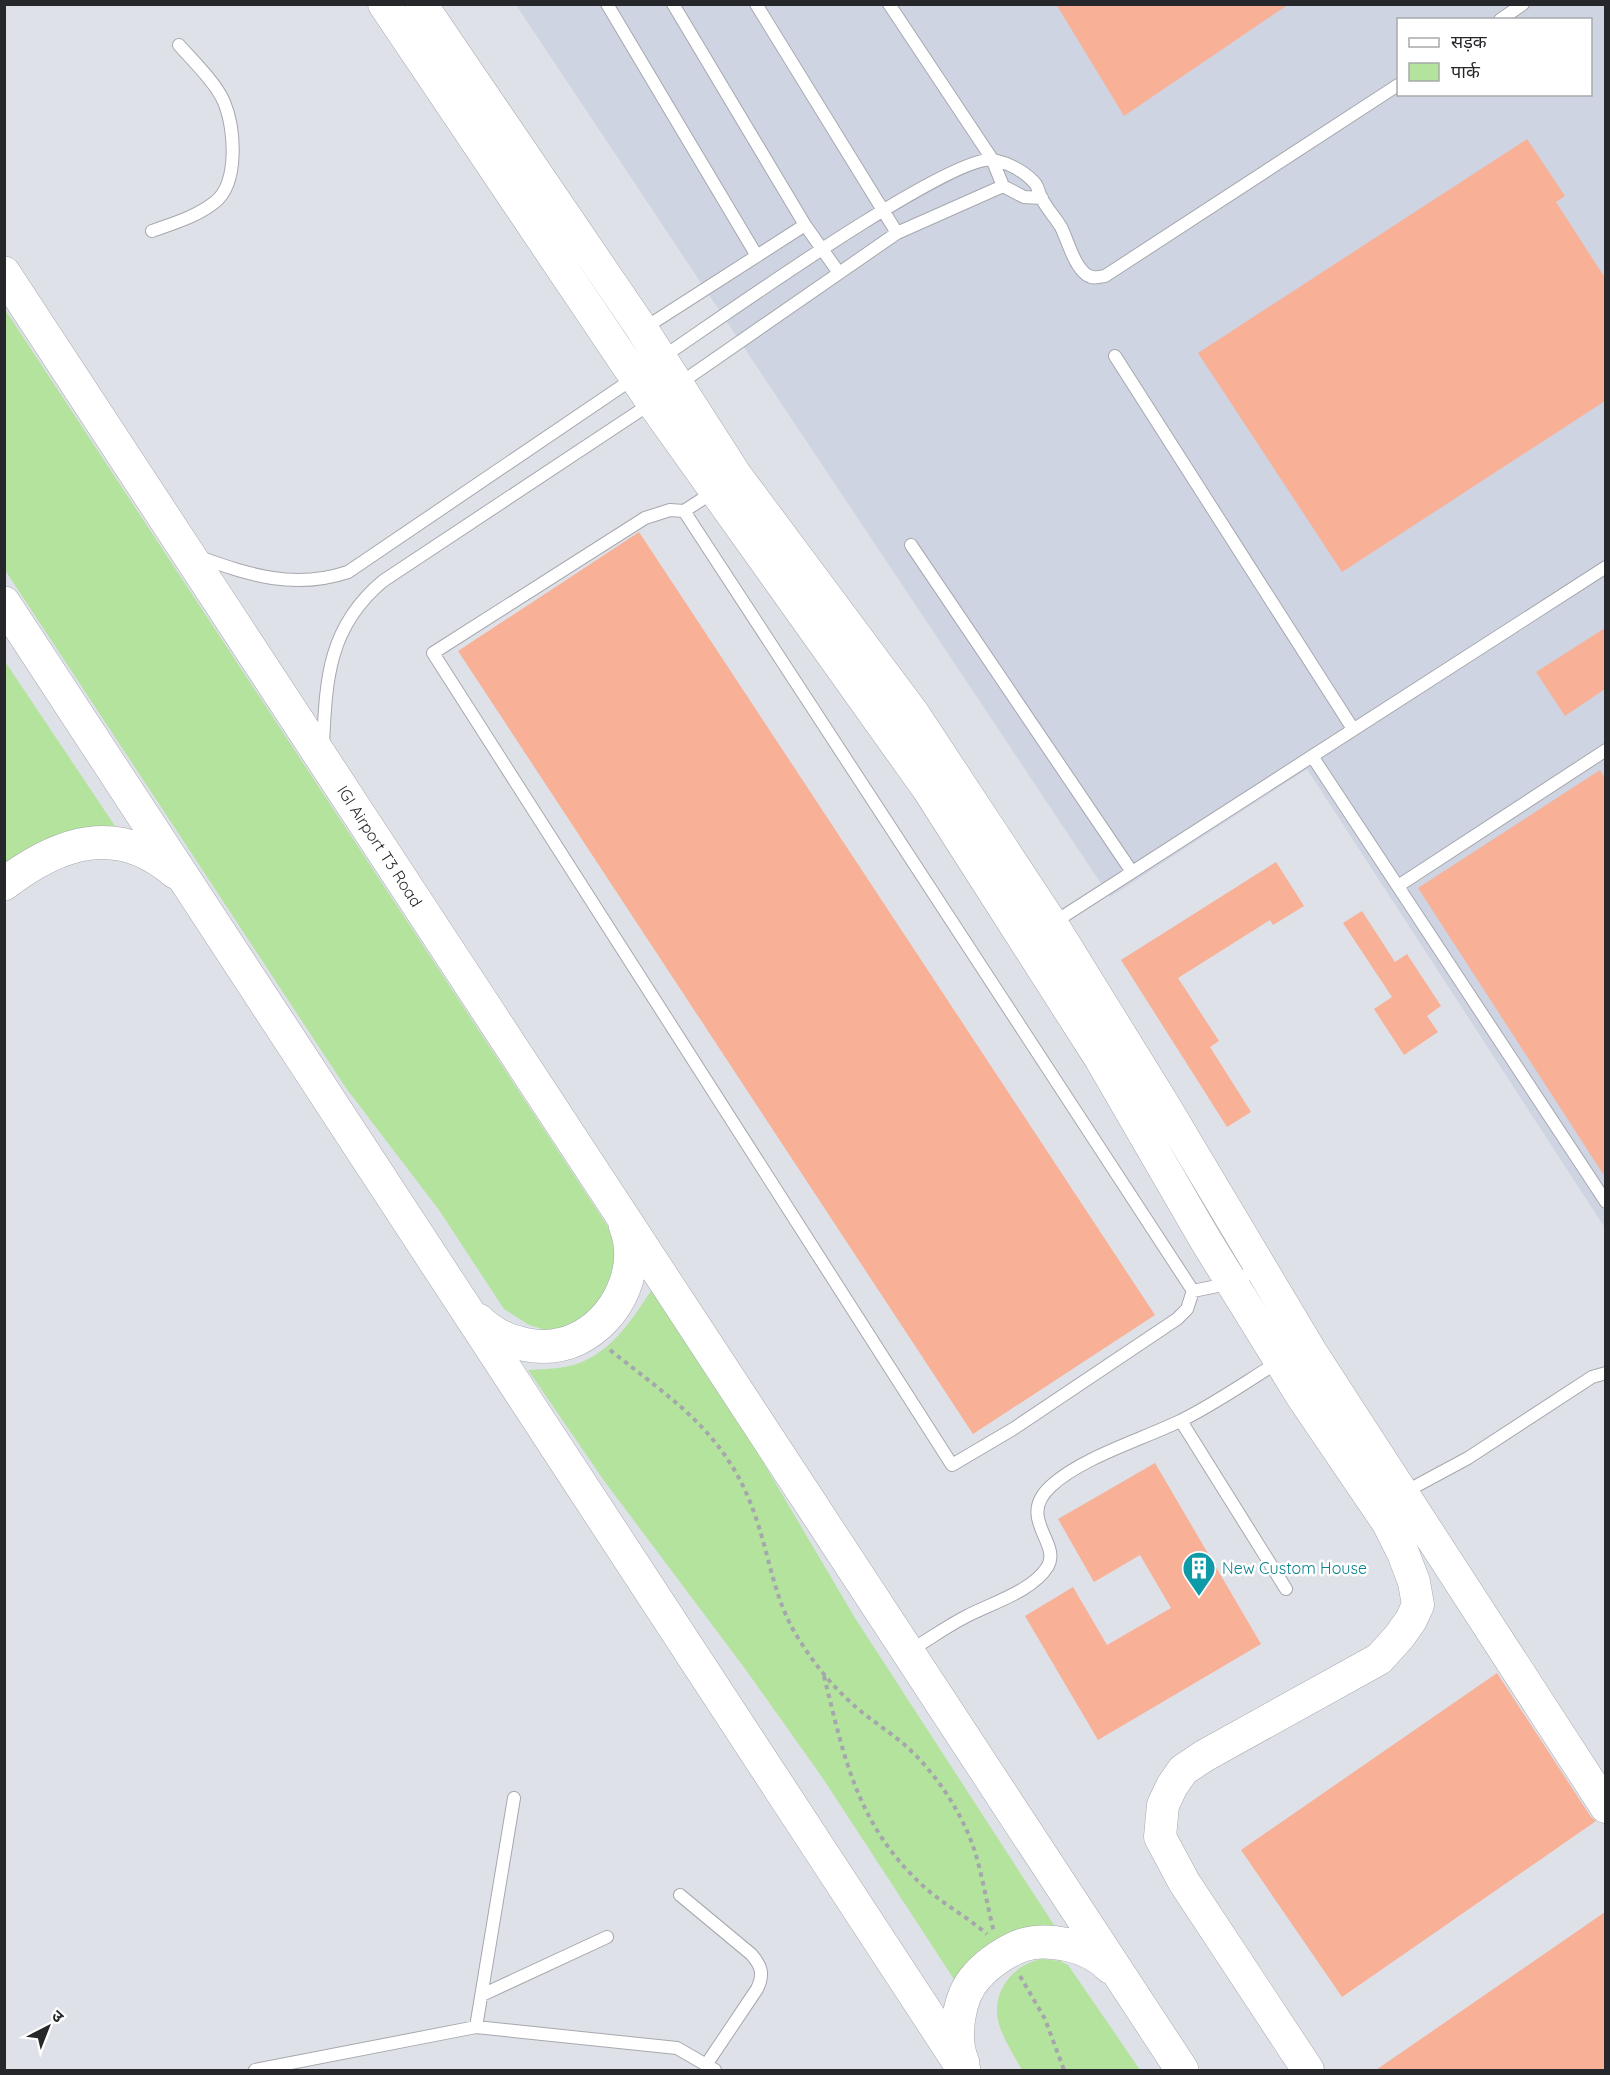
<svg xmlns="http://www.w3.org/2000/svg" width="1610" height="2075" viewBox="0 0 1610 2075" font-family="Quicksand,'Noto Sans Devanagari',sans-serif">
<rect width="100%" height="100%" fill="#dee1e7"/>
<path fill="#cfd4e2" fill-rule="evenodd" d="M516 5H1605V1228L1307 769 1110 897ZM1398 20H1590V94H1398Z"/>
<path fill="#b3e39c" d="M4 308 610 1230 616 1256 605 1296 586 1318 566 1328 546 1330 529 1325 504 1309 439 1210 346 1088 5 570Z
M4 660 117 829 4 868Z
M653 1288 717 1384 855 1618 1054 1925 1030 1927 961 1990 824 1780 746 1670 605 1482 528 1370C540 1369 553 1369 565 1367 608 1359 631 1321 653 1288Z
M1042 1959 1060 1961 1068 1965 1140 2070H1022C1014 2055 1002 2038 998 2020 992 1990 1014 1964 1042 1959Z"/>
<path fill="#f8b097" d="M1056 4H1289L1124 116Z
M1527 139 1565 196 1556 202 1605 278V401L1342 572 1198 353Z
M639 532 1155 1315 973 1434 458 651Z
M1605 628V689L1565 716 1536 672Z
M1600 770 1605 779V1177L1418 888Z
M1276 862 1304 906 1273 925 1270 920 1178 978 1219 1041 1210 1047 1251 1112 1227 1127 1121 960Z
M1362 911 1395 962 1407 954 1441 1006 1427 1016 1438 1032 1404 1055 1374 1009 1392 997 1343 923Z
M1155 1463 1261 1644 1098 1740 1025 1616 1073 1587 1107 1645 1171 1608 1140 1555 1094 1582 1058 1519Z
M1497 1673 1591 1817 1596 1821 1342 1997 1241 1850Z
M1605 1912V2070H1376Z"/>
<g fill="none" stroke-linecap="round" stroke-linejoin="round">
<defs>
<path id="service" d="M607 4 757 256
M673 4 805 225 839 273
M756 4 897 233
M889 4 992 159 1003 186
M1500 20 1523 4
M152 231C174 223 196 217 215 202 239 183 235 128 224 102 216 83 193 61 179 45
M643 329 805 225
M1115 356 1353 729
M660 359C708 327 953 151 994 160 1008 163 1023 171 1033 181 1038 185 1038 191 1041 197 1046 208 1055 217 1061 227 1068 241 1074 266 1087 275 1093 279 1099 277 1105 276L1398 85
M679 384 897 233 1003 186 1024 197 1042 198
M684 511 715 491
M911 545 1132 872
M199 557C250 575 294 590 348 572L634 378
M323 745C326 679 328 627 383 581L653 402
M1312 756 1606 1202
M1398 886 1606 750
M1053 923 1606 567
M1193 1291 1187 1309 1177 1319 1013 1429 952 1465 433 653 645 518 670 510 684 511 1193 1291 1232 1283 1259 1268
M1181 1421 1286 1589
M1403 1493 1468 1458 1592 1377 1606 1373
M909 1651C928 1640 947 1626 967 1616 992 1603 1033 1591 1048 1566 1061 1542 1016 1518 1051 1486 1081 1458 1140 1440 1178 1422 1212 1406 1247 1381 1280 1361
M680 1895 751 1954C762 1966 764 1975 757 1989L706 2065
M482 1995 607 1937
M476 2027 514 1798
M255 2070 476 2027 677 2048 715 2070"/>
<path id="tertiary" d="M384 4 652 402 928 789 1100 1058 1206 1241 1303 1398 1388 1523 1403 1553 1414 1582 1418 1605 1411 1620 1399 1637 1379 1659 1204 1756 1183 1770 1172 1786 1163 1805 1160 1837 1184 1882 1308 2070
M421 4 642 329 735 474 913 713 1052 924 1162 1102 1311 1352 1606 1807"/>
<path id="secondary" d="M4 273 1182 2070
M4 603 964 2070
M4 884C59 842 117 822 175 872
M478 1320C503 1345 545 1354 577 1339 618 1319 642 1268 625 1225
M963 2063C952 2039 958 1996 977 1976 988 1963 1008 1950 1023 1945 1038 1940 1055 1942 1069 1945 1083 1948 1100 1956 1110 1967"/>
</defs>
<use href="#service" stroke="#a6a8ae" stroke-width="14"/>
<use href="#tertiary" stroke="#a6a8ae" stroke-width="33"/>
<use href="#secondary" stroke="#a6a8ae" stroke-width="34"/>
<path stroke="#a5a7ac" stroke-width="4" stroke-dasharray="4.5 4.5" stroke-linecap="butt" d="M610 1350C675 1402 728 1434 756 1518 771 1562 774 1601 800 1641 817 1668 838 1693 863 1713 877 1724 892 1734 906 1746 936 1773 963 1814 975 1852 983 1878 987 1905 994 1932
M824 1676C844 1757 857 1824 921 1884 941 1903 966 1916 987 1934
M1020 1976 1045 2019 1064 2070"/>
<use href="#service" stroke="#fff" stroke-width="12"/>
<use href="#tertiary" stroke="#fff" stroke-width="32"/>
<use href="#secondary" stroke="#fff" stroke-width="33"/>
</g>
<defs>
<symbol id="building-pin" viewBox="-11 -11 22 30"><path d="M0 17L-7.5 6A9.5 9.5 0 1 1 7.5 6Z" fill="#0f9aa8" stroke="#fff"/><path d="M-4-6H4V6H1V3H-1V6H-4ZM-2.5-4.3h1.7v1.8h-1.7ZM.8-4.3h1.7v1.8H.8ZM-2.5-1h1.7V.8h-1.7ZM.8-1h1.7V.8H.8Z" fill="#fff"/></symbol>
</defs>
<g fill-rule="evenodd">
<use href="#building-pin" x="1180" y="1549" width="38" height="52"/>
</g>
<g text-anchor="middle" stroke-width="5" stroke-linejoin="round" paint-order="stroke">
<g font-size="16" fill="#26272a" stroke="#fff">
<text transform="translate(380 846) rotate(57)" y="6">IGI Airport T3 Road</text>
</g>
<g font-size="16" fill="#0d838f" stroke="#fff" text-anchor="start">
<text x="1222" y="1574">New Custom House</text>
</g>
</g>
<rect width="1610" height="2075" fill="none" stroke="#26272a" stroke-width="12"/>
<rect x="1397" y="18" width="195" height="78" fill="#ffffff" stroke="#a8a9aa" stroke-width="1.5"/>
<rect x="1409" y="38" width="30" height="9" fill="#ffffff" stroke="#a8a9aa" stroke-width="1.5"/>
<text x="1451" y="48" font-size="18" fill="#26272a">सड़क</text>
<rect x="1409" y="63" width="30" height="18" fill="#b3e39c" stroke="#a8a9aa" stroke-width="1.5"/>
<text x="1451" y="78" font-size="18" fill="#26272a">पार्क</text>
<g transform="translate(48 2027) rotate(42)" stroke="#ffffff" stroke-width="4.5" paint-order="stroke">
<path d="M0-4.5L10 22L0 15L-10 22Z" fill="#26272a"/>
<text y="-9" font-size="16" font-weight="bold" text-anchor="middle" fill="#26272a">उ</text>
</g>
</svg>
